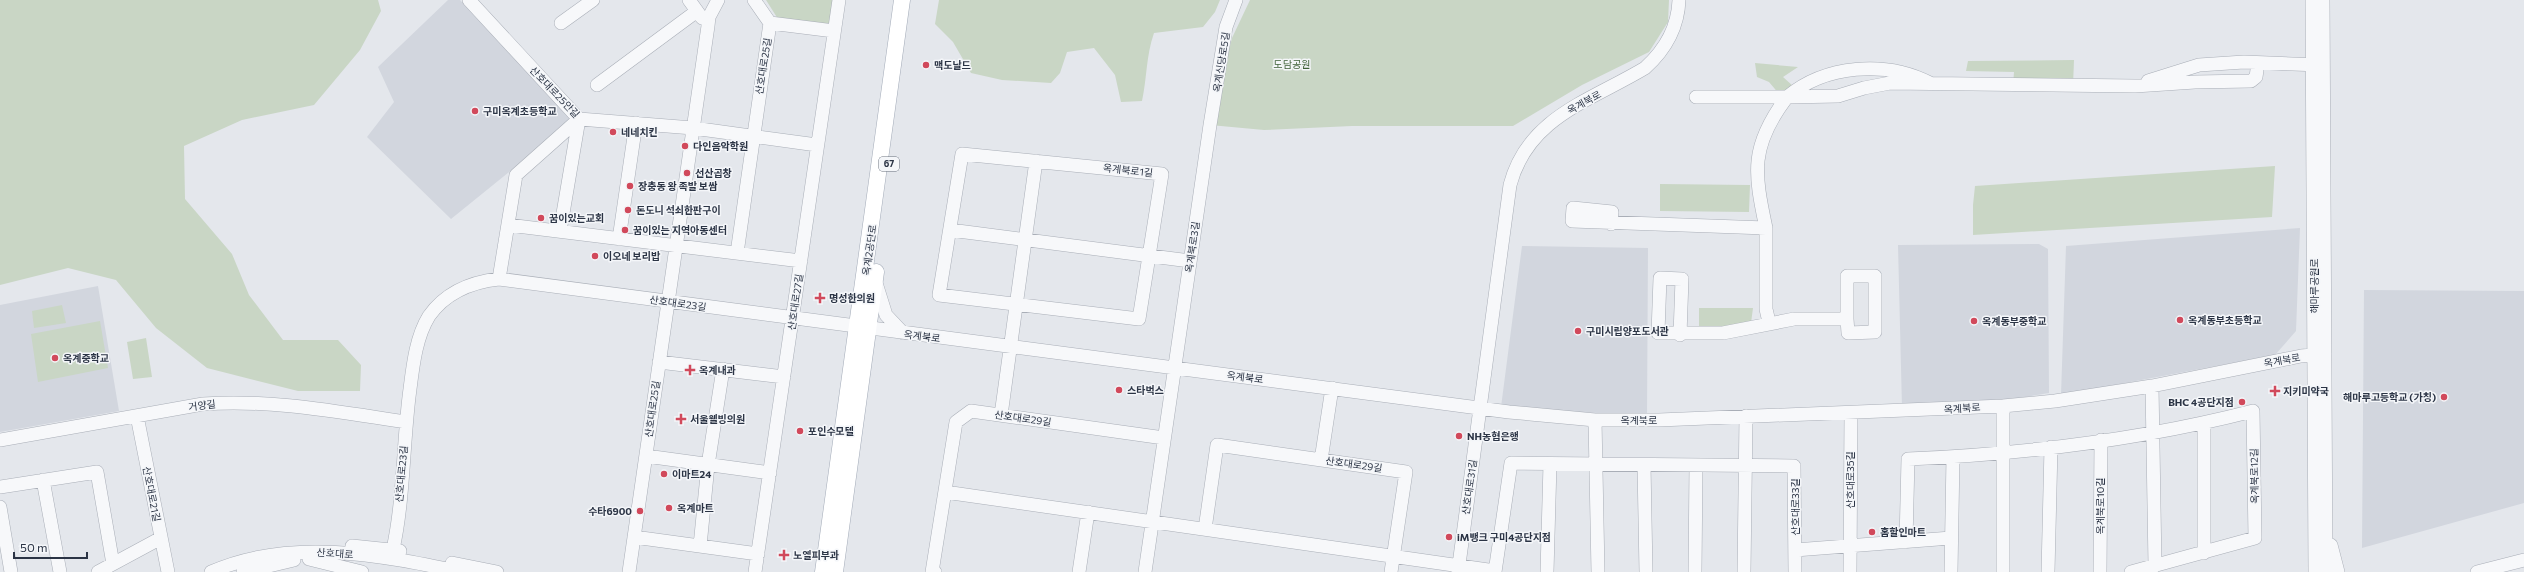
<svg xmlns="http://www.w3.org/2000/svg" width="2524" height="572" viewBox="0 0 2524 572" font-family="Commissioner,'Noto Sans KR',sans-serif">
<rect width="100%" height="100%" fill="#e4e7ec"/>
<path fill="#d2d6de" d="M448 0H460L572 121 451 219 367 137 394 102 378 67Z
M2300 228 2296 331 2275 355 2061 395 2066 246Z
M2039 244 2048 249 2049 393 2013 399 1902 408 1898 245Z
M1522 246 1648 248 1647 416 1501 407Z
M98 286 119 411 0 432V305Z
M2364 290 2524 291V503L2362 548Z"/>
<path fill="#c9d6c5" d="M0 0H378L381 11 360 50 314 105 242 120 184 146 185 199 232 254 249 295 283 340H338L361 365 360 391H298L207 368 156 328 116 280 68 268 0 285Z
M766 0H833L829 26 778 19Z
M939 0H1220L1215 12 1203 27 1154 33C1146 56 1147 78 1142 101L1121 102 1115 75 1094 48 1067 52 1060 73 1051 83 1002 80 971 73 953 42 935 24Z
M1250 0H1669L1668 22 1649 52 1582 85 1513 126H1352L1264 130 1210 125 1232 38Z
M2074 60 2073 86 2013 85 2014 72 1966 71 1968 61Z
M1755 63 1798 67 1783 77 1793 86 1780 95 1769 82 1757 77Z
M2275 166 2272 217 1973 235V205L1975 186Z
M1660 184 1750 185 1749 212 1660 211Z
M62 305 66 323 34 328 32 311Z
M1699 308H1753L1751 323 1721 328 1699 327Z
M100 321 108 368 38 382 31 334Z
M146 338 152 377 133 379 127 342Z"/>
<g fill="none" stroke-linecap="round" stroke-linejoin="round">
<defs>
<path id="minor" d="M469 0 579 119 693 128 817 145
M689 0 702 18
M2312 0 2315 572
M2323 0 2326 572
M561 23 593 0
M770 23 834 31
M2148 81 2199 65 2244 62 2320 65
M597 85 697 11
M1696 97H1787C1750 146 1754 172 1766 228
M1787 97 1838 96 1864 88 1890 83 2135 86 2195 82 2251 81 2256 77 2257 70
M1787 97C1825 65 1885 60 1930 83
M962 154 1162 174 1139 319 939 295Z
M1611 224 1612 212 1573 208 1572 221 1766 228V309L1769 322
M508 225 801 261
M950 230 1190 261
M560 231 579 119
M619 239 636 123
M737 253 770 23 754 0
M499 279 516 175 579 119
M876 283 886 315 903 333
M1680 335 1682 279 1660 278 1658 333H1723L1794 319H1847L1848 333 1875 332V276H1847V319
M659 362 784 377
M2152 386 2155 566
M1001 415 1036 161
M137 416 168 572
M1595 420 1598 572
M2204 423V553
M0 440 203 404C271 399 338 412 406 422
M646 456 770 473
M1321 460 1332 388
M1644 465 1646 572
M43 480 60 572
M0 487 97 472 113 564
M945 492 1495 571
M0 507 11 572
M1205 529 1217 445 1406 472 1391 572
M634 537 758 554
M1906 542 1908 459C2024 454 2140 440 2253 411L2255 538 2131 572
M2331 545 2338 572
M352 546 400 551
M700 546 708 465 723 369
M393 549C404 500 403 440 410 389 413 365 416 337 429 316 446 292 471 282 499 279L1509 412 1595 420H1659L2003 406 2055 401 2152 386 2301 356 2325 354
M1795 550 1951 538
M309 559 362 572
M452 563 497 572
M98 572 161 538
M211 572C291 537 379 555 462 572
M243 572 294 560
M629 572 708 26 709 17 718 0
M755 572 839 0
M935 572H932L956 422 971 411 1164 438
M1079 572 1088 512
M1145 572 1210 125 1226 27 1236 0
M1458 572 1510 185C1528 117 1590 101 1645 68 1665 50 1678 27 1679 0
M1495 572 1511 463 1794 466 1795 572
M1547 572 1550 464
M1695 572 1696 465
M1744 572 1746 416
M1850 572 1851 414
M1951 572 1953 457
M2003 572V406
M2048 572 2051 447
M2100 572 2101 440
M2477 572 2524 560"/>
<path id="major" d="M823 572 902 0
M835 572 876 272"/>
</defs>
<use href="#minor" stroke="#a9aeb7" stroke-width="14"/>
<use href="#major" stroke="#a3abb8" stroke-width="17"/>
<use href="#minor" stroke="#f7f8fa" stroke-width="13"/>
<use href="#major" stroke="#fff" stroke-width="16"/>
</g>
<g fill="#d1495b" stroke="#f4f6f9" stroke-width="1.5">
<circle cx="926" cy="65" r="4"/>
<circle cx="475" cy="111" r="4"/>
<circle cx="613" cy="132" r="4"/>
<circle cx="685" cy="146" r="4"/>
<circle cx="687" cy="173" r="4"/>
<circle cx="630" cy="186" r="4"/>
<circle cx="628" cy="210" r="4"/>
<circle cx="541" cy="218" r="4"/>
<circle cx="625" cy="230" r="4"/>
<circle cx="595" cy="256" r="4"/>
<path d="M818 292h4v4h4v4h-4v4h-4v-4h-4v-4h4z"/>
<circle cx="2180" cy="320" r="4"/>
<circle cx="1974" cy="321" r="4"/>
<circle cx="1578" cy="331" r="4"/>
<circle cx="55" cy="358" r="4"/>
<path d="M688 364h4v4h4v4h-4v4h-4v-4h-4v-4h4z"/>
<circle cx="1119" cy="390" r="4"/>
<path d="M2273 385h4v4h4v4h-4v4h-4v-4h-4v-4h4z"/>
<circle cx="2444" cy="397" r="4"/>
<circle cx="2242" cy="402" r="4"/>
<path d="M679 413h4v4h4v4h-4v4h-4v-4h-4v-4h4z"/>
<circle cx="800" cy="431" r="4"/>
<circle cx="1459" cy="436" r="4"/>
<circle cx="664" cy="474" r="4"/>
<circle cx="669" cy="508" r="4"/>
<circle cx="640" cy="511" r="4"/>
<circle cx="1872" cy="532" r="4"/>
<circle cx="1449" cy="537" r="4"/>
<path d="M782 549h4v4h4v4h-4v4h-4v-4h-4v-4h4z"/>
</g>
<g text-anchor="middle" stroke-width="3" stroke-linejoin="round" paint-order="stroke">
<rect fill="#f4f6f9" stroke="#676e7b" stroke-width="1" x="879" y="157" width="20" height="14" rx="3"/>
<g font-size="9" font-weight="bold" fill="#2b3445">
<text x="889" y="167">67</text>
</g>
<g font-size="10" fill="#2b3445" stroke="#f4f6f9">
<text transform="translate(1221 62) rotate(-81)" y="4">옥계신당로5길</text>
<text transform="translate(763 66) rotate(-81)" y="4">산호대로25길</text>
<text transform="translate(555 92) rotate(46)" y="4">산호대로25안길</text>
<text transform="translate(1584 102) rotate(-29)" y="4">옥계북로</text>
<text transform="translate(1128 170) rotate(6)" y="4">옥계북로1길</text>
<text transform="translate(1192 247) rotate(-82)" y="4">옥계북로3길</text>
<text transform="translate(869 250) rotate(-82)" y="4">옥계2공단로</text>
<text transform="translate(2314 286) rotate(-90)" y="4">해마루공원로</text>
<text transform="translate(795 302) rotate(-82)" y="4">산호대로27길</text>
<text transform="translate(678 303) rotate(8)" y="4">산호대로23길</text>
<text transform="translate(922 336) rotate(7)" y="4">옥계북로</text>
<text transform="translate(2282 360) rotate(-10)" y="4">옥계북로</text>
<text transform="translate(1245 377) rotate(7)" y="4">옥계북로</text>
<text transform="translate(202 405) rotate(-7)" y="4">거양길</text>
<text transform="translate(1962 408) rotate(-4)" y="4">옥계북로</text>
<text transform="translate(652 409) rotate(-82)" y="4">산호대로25길</text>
<text transform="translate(1023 418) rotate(8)" y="4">산호대로29길</text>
<text x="1639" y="424">옥계북로</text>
<text transform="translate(1354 464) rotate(8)" y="4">산호대로29길</text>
<text transform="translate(401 474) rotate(-85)" y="4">산호대로23길</text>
<text transform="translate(2254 476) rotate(-91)" y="4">옥계북로12길</text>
<text transform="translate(1850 480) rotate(-90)" y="4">산호대로35길</text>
<text transform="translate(1469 487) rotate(-82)" y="4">산호대로31길</text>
<text transform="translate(152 494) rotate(79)" y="4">산호대로21길</text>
<text transform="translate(2100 506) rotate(-90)" y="4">옥계북로10길</text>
<text transform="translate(1795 507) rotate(-90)" y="4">산호대로33길</text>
<text transform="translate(335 553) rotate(4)" y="4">산호대로</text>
</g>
<g font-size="10" fill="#3f6138" stroke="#f4f6f9">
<text x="1292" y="68">도담공원</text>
</g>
<g font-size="10" font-weight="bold" fill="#2b3445" stroke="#f4f6f9" text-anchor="start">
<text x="934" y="69">맥도날드</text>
<text x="483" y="115">구미옥계초등학교</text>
<text x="621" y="136">네네치킨</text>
<text x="693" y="150">다인음악학원</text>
<text x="695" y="177">선산곱창</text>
<text x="638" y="190">장충동 왕 족발 보쌈</text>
<text x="636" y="214">돈도니 석쇠한판구이</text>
<text x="549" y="222">꿈이있는교회</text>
<text x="633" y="234">꿈이있는 지역아동센터</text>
<text x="603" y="260">이오네 보리밥</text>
<text x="829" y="302">명성한의원</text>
<text x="2188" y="324">옥계동부초등학교</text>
<text x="1982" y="325">옥계동부중학교</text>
<text x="1586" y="335">구미시립양포도서관</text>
<text x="63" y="362">옥계중학교</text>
<text x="699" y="374">옥계내과</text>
<text x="1127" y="394">스타벅스</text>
<text x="2283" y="395">지키미약국</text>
<text x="2436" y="401" text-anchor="end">해마루고등학교 (가칭)</text>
<text x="2234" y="406" text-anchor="end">BHC 4공단지점</text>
<text x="690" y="423">서울웰빙의원</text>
<text x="808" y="435">포인수모텔</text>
<text x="1467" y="440">NH농협은행</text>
<text x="672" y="478">이마트24</text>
<text x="677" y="512">옥계마트</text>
<text x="632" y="515" text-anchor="end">수타6900</text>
<text x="1880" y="536">홈할인마트</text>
<text x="1457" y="541">iM뱅크 구미4공단지점</text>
<text x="793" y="559">노엘피부과</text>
</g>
</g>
<path d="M14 552v6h73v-6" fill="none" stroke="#2b3445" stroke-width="2"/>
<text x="20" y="552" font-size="12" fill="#2b3445" stroke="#f4f6f9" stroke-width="3" paint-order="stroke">50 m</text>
</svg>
